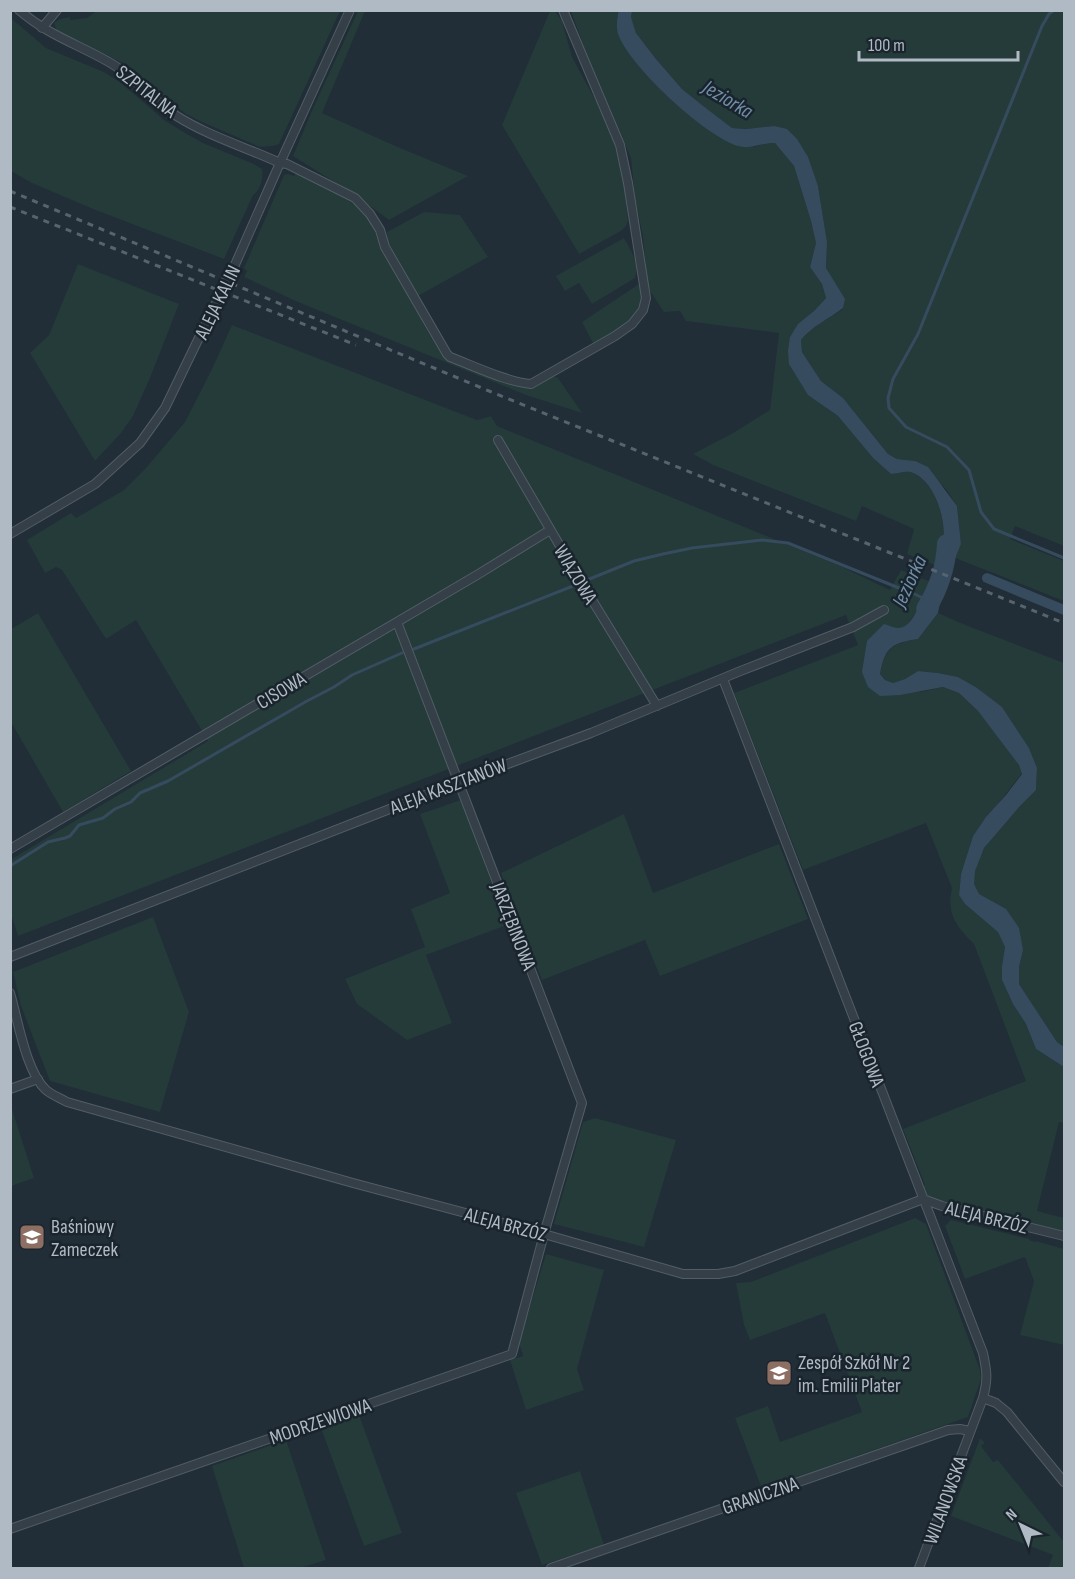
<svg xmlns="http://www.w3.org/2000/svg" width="1075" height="1579" viewBox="0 0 1075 1579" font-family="'Sofia Sans Condensed',sans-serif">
<rect width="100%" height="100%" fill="#212d37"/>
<path fill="#243b3a" d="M98 10 340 11 279 144 273 146 260 147 202 122 186 114 123 63 59 32 56 29 54 23 60 19 70 17V20L87 18Z
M632 10 1064 11V546L1015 526 1010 539 1064 561V601L955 558 961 544 957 506 946 489 915 461 897 459 888 454 843 398 821 381 802 352 801 340C812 326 829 319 843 309L826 268 827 242 818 186 774 126 746 129 732 128 702 105 682 89 656 59 636 33 631 17Z
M358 11H365L322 113 393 145 468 176 389 220 355 195 293 156 314 106Z
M550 11H555L562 21 572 57 597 103 619 155 624 178 628 221 626 226 621 231 579 254 502 125Z
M571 11H619L617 18 627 48 754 147 767 143H775L794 166 811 221 816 243 810 267 822 284 826 298 790 337 826 408 838 416 873 458 891 474C898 474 905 471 910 472 934 478 947 520 943 542 941 550 938 557 935 565L907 554 914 529 862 506 856 521 713 465 693 454 733 433 770 410 779 333 686 321 680 311 664 312 650 291 647 278 643 237 635 198 631 158 584 47Z
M11 18 46 48 104 72 120 82 164 120 187 134 203 143 254 164 262 169C264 177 260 191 253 195L224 259 93 209 32 183 11 171Z
M296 173C313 182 347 196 360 209 373 221 377 239 385 254 394 271 405 288 415 306 425 325 432 345 450 359L519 385 553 376 558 378 582 413 526 395 298 302 244 277 247 271 244 268 284 175 288 174 294 176Z
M424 212 460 215 488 257 418 296 388 242 387 232Z
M624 238C631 250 640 264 635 278L592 304 579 283 565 291 556 276Z
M78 264 179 304 150 378 133 416 121 433 95 461 30 353 49 335Z
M639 284C640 289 642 294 642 298 641 320 610 334 593 343L582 322Z
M232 325 477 420 491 416 497 426 840 566 890 590 901 570 929 581 916 613 905 627 867 641 866 653 868 687 921 692 943 687 959 693 978 711 1007 748 1019 765 1022 773 973 836 961 874 959 895 965 904 998 931 1005 947 1002 966V980L1013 1004 1026 1024 1036 1049 1064 1067V1123L1059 1122 1037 1211 1064 1218V1232L934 1199 928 1196 923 1186 925 1185 903 1129 1026 1081 974 944C956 926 946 914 952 888L926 823 803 870 734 693 858 645 846 615 18 936 11 914 10 860 208 741 136 620 106 639 62 570 56 567 45 573 27 540 71 513 76 518 124 490 145 469 185 422 212 369Z
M38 613 131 771 63 812 11 722V629Z
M938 613 963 624 1064 663V1047L1057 1042 1019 984V967L1023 950 978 894C977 891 975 888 974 885 967 855 1016 809 1036 790L1037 768 1029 748 1002 707 958 677 938 673 918 671 905 679 893 683 885 680 880 674C885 648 893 643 918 639Z
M461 800 507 925 426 955 452 1023 407 1040 357 1004 345 979 425 947 411 909 450 893 420 814Z
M624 814 653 893 779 844 808 919 660 976 645 940 542 980 501 873Z
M153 917 189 1012 160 1112 50 1081 21 1006 13 972Z
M10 1103 34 1178 11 1186H10Z
M595 1118 676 1140 644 1247 554 1224 583 1122Z
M915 1218 926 1224 980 1370 981 1379 968 1417 762 1489 735 1418 768 1406 780 1442 862 1412 825 1313 750 1340 744 1325 736 1283 751 1282Z
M951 1220 1029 1239V1240L1035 1242 1036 1241 1064 1249V1345L1020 1335 1034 1281 1025 1257 965 1279 945 1226Z
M546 1254 604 1270 577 1369 584 1390 526 1410 510 1360 523 1356 519 1343Z
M359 1415 402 1533 364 1546 321 1428Z
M980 1438 985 1443 981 1446 993 1462 998 1460 1064 1542V1568H1048L1053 1555 951 1516Z
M286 1440 326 1560 300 1568H244L212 1466Z
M580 1471 604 1545 542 1565 516 1493Z"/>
<path fill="#364b5e" d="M619 10 632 11 631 17 636 33 656 59 682 89 702 105 732 128 746 129 774 126 787 129 797 139 808 157 818 186 827 242 826 268 845 299 843 308C829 319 812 326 801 340L802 352 821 381 843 398 888 454 897 459 915 461 928 467 957 506 961 544 950 571 935 565C938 557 941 550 943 542 947 520 934 478 910 472 905 471 898 474 891 474L873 458 838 416 808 395 789 364 788 351 790 337 798 324 814 311 826 298 822 284 810 267 816 243 811 221 794 166 775 143C763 142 751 150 738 146 705 136 630 67 618 34 616 27 617 17 619 10Z
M929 581 943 587 938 613 918 639C892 643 885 647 880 674L885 680 893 683 905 679 918 671 938 673 958 677 977 688 1002 707 1029 748 1037 768 1036 790 1019 807 984 848 975 871 974 884 979 894 1006 909 1019 928 1023 950 1019 967V984L1057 1042 1064 1047V1067L1036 1049 1026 1024 1013 1004 1002 980V966L1005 947 998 932 965 904 959 895 961 874 973 836 986 817 1006 795 1022 774 1019 765 978 711 959 693 943 687 900 695 880 696 868 687 862 672 867 641 884 624C888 625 894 628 898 628 914 629 924 593 929 581Z"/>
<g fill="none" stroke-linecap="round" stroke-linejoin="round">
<path stroke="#364b5e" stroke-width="3" d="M1054 10 1049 14 1042 26 918 334 893 379 888 398 889 408 906 427 947 447 969 470 981 512 994 529 1064 558
M587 580 634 561 663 554 692 548 762 540 788 543 899 588
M908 591 925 599
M414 649 573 586
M10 866 48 842 65 838 70 836 79 825 103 818 115 809 131 802 140 793 168 781 307 701 334 687 352 675 402 653"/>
<path stroke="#364b5e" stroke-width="10" d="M987 578 1064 610"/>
<path stroke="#364b5e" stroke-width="20" d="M926 609C938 590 946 566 947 544"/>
<defs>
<path id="street" d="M19 10C48 35 75 43 107 61 133 75 151 98 175 115 208 136 245 147 280 163L287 164 355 198 370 214 380 230 385 247 447 354 450 357C474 366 507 382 531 384L615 336 632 324 643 310 646 298 628 183 620 145 563 10
M42 28 57 10
M234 267 280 163 350 10
M498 440 581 582 657 706
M10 534 95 484 140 443 165 408 210 315
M723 679 983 1353C987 1372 988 1379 983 1398L919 1568
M10 849 477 575 550 530
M10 957 459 782 591 733 738 672 853 627 884 610
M10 993C18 1020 26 1072 46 1090 52 1095 60 1098 67 1102L353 1183 544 1234 683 1274H718L735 1271 923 1199 942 1206 1064 1236
M10 1089 38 1079
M983 1398 996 1403 1007 1412 1064 1482
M10 1529 512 1354 544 1234 582 1103 397 622
M551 1568 948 1430 960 1429 970 1431"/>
</defs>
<use href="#street" stroke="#525d66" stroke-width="10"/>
<use href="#street" stroke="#353f48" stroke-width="8"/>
<path stroke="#57646f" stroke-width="3" stroke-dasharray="6 6" stroke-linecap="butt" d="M10 191 489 391 1064 623
M10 207 356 345"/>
<defs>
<path id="street-bridge" d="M210 315 234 267"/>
</defs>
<use href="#street-bridge" stroke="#525d66" stroke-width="10" stroke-linecap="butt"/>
<use href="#street-bridge" stroke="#353f48" stroke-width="8"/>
</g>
<defs>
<symbol id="school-square" viewBox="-11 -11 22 22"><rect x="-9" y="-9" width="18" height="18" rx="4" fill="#8d6e63" stroke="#1a242d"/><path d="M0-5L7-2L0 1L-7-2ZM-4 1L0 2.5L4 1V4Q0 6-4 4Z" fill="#fff"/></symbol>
</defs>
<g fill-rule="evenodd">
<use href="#school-square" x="17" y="1222" width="30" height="30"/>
<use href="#school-square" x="764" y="1358" width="30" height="30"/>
</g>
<g text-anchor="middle" stroke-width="5" stroke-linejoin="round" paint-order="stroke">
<g font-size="20" fill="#afbac4" stroke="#1a242d">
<text transform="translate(147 91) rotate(38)" y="7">SZPITALNA</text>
<text transform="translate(217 302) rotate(-64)" y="7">ALEJA KALIN</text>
<text transform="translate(576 574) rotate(59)" y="7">WIĄZOWA</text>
<text transform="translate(281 690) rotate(-31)" y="7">CISOWA</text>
<text transform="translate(448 786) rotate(-21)" y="7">ALEJA KASZTANÓW</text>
<text transform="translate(514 926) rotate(69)" y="7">JARZĘBINOWA</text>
<text transform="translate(867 1054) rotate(69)" y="7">GŁOGOWA</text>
<text transform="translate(987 1217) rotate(14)" y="7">ALEJA BRZÓZ</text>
<text transform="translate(506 1224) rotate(15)" y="7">ALEJA BRZÓZ</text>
<text transform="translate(320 1421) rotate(-19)" y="7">MODRZEWIOWA</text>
<text transform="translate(760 1495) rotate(-19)" y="7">GRANICZNA</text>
<text transform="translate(945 1500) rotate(-70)" y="7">WILANOWSKA</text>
</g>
<g font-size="20" fill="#afbac4" stroke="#1a242d" text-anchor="start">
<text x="51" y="1233">Baśniowy<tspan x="51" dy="23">Zameczek</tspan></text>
<text x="798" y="1369">Zespół Szkół Nr 2<tspan x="798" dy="23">im. Emilii Plater</tspan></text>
</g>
<g font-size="21" font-style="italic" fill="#708ea8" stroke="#1a242d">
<text transform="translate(728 99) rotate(31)" y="7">Jeziorka</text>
<text transform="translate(909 581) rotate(-65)" y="7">Jeziorka</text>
</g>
</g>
<rect width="1075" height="1579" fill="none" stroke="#afbac4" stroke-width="24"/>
<g transform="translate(1021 1525) rotate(317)" stroke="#1a242d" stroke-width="4.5" paint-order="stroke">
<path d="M0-4.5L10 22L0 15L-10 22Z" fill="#afbac4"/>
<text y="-9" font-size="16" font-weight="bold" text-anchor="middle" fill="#afbac4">N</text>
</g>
<path d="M859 51v9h159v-9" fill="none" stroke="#afbac4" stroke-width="3"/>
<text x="868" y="51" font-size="18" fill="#afbac4" stroke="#1a242d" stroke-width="4.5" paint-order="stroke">100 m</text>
</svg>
